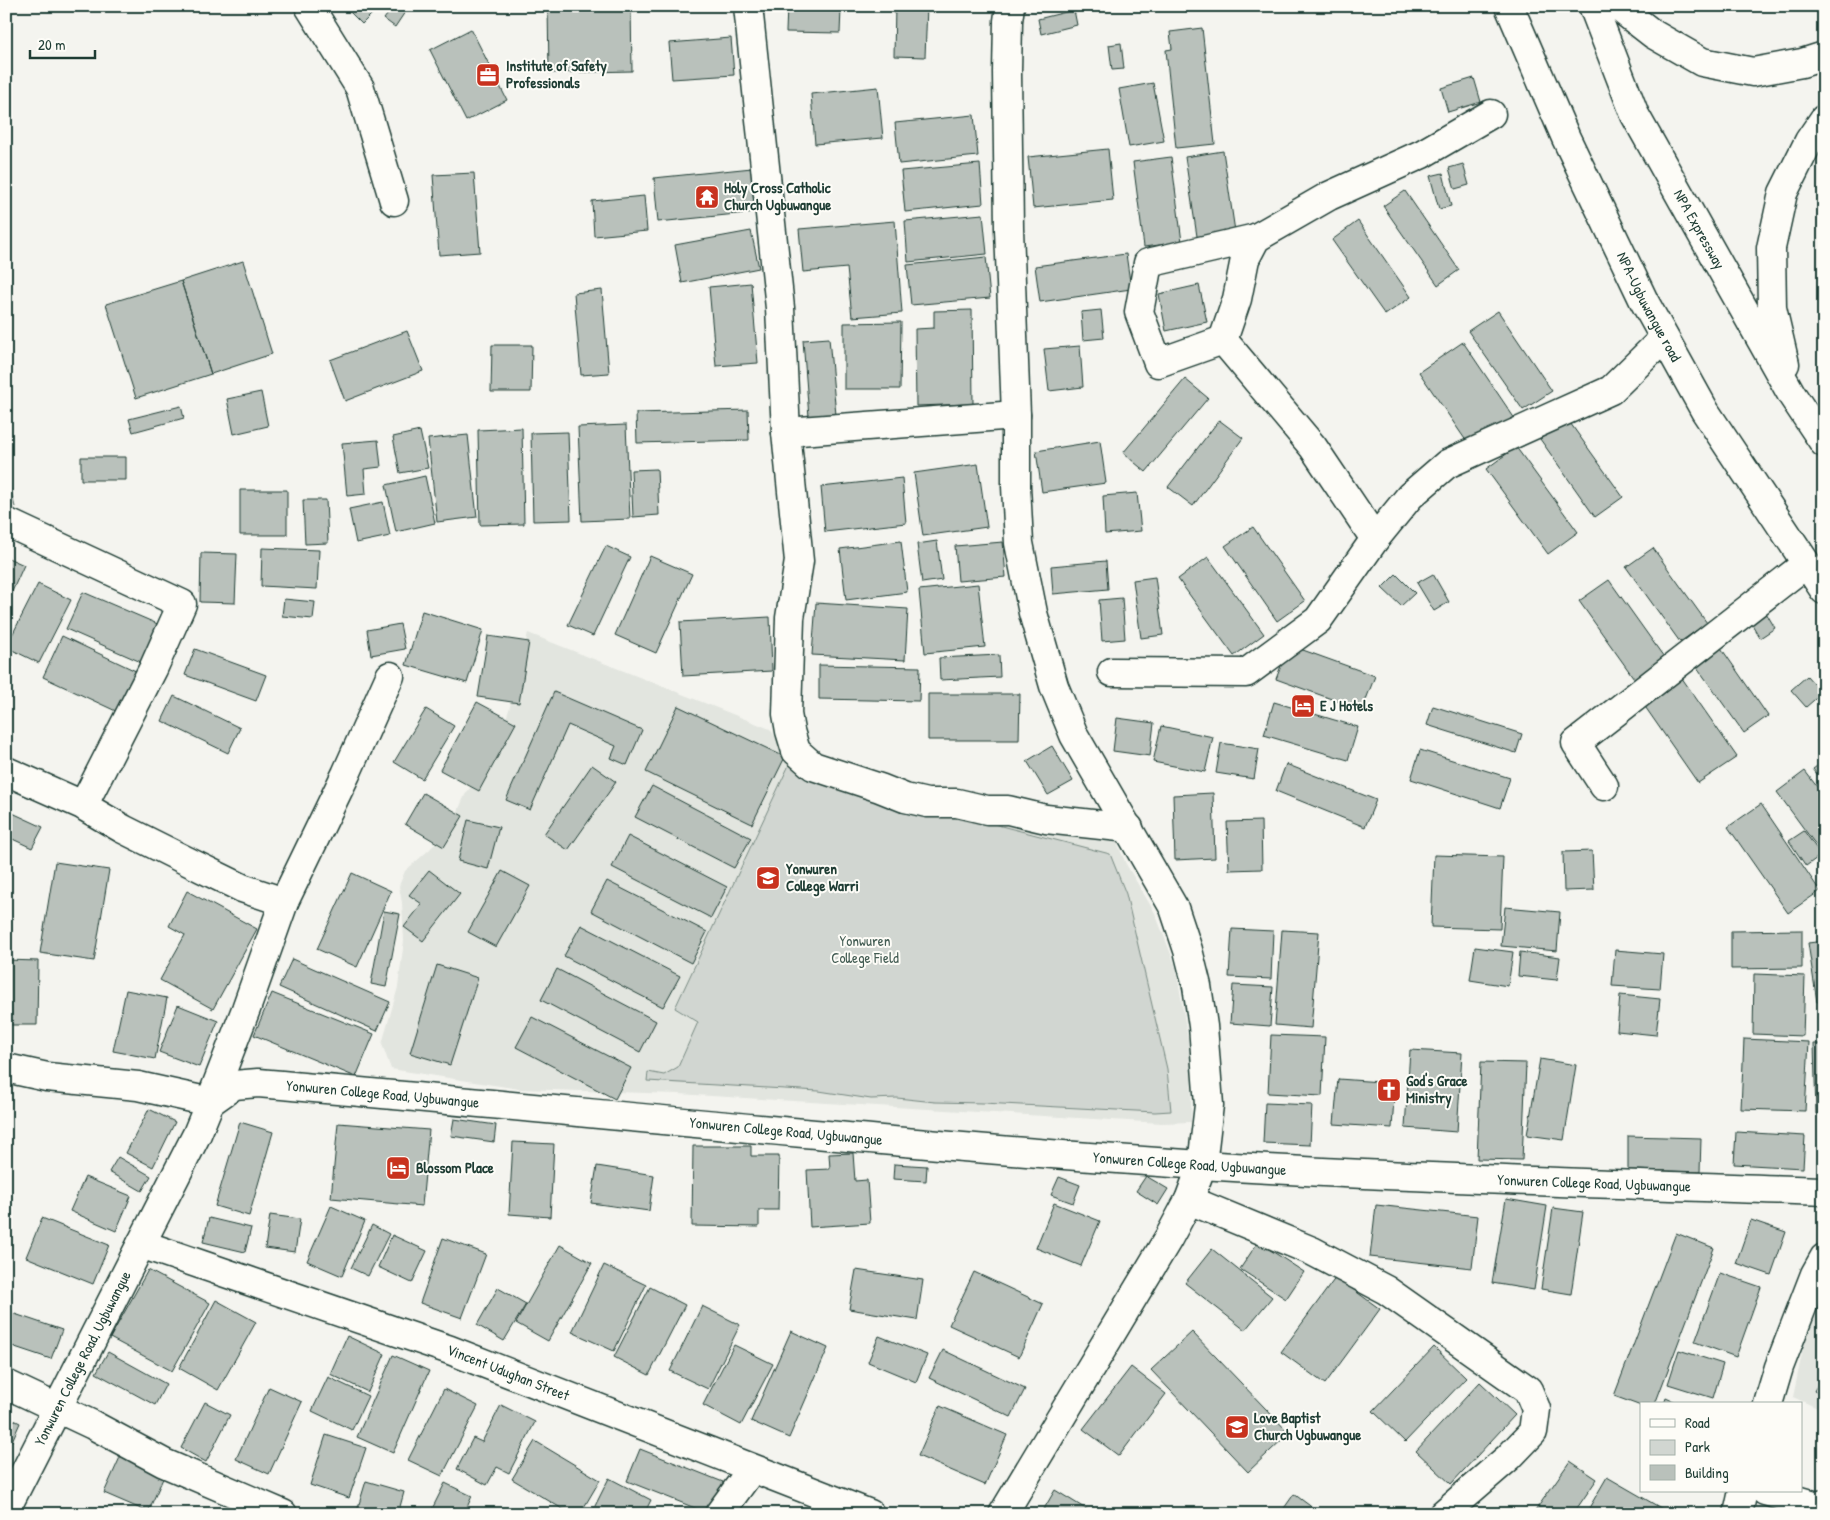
<svg xmlns="http://www.w3.org/2000/svg" width="1830" height="1520" viewBox="0 0 1830 1520" font-family="'Patrick Hand',sans-serif">
<rect width="100%" height="100%" fill="#f4f4ef"/>
<filter id="ink" filterUnits="userSpaceOnUse"><feTurbulence type="fractalNoise" baseFrequency=".02" numOctaves="2"/><feDisplacementMap in="SourceGraphic" scale="10" xChannelSelector="R" yChannelSelector="G"/><feConvolveMatrix kernelMatrix="1 2 1 2 8 2 1 2 1" color-interpolation-filters="sRGB"/></filter>
<g filter="url(#ink)">
<path fill="#e2e5df" d="M528 633 770 729 779 742 974 816 1116 840 1126 864 1155 913 1176 967 1192 1064 1191 1122 1162 1123 678 1094 519 1089 391 1069 382 1044 398 987 404 941 402 903 399 886 405 871 429 850 451 827 465 795 492 756 509 710Z
M1824 1290V1411L1793 1397 1810 1315Z"/>
<path fill="#d1d6d1" stroke="#788a82" d="M789 765 927 816 974 819 1110 854 1126 894 1167 1069 1171 1111 1155 1112 983 1103 935 1102 897 1098 871 1099 819 1091 647 1081 648 1072 664 1075 678 1067 698 1022 675 1008Z"/>
<path fill="#a3aea7" stroke="#6e8179" d="M6 469 15 507 6 493Z"/>
<path fill="#b9c1bb" stroke="#1f3d34" d="M353 6H380L362 24 349 11Z
M394 6H403L407 9 395 27 384 19Z
M548 6H631L632 71 549 73Z
M787 6H813V8L841 9 840 33 786 32Z
M895 6H927L925 57 894 56Z
M1074 10 1077 25 1041 34 1038 19Z
M1202 28 1215 144 1176 148 1166 50 1172 49 1170 32Z
M471 29 507 100 466 121 430 50Z
M731 38 734 75 672 79 669 43Z
M1121 43 1124 69 1112 70 1109 45Z
M1474 78 1481 102 1448 112 1441 88Z
M1153 83 1164 141 1129 147 1119 89Z
M878 87 883 138 815 144 811 94Z
M974 115 978 156 899 164 895 123Z
M1108 149 1113 200 1033 208 1028 157Z
M1223 151 1236 238 1198 243 1185 157Z
M1171 157 1182 242 1144 247 1133 162Z
M980 164 983 204 905 212 901 171Z
M1463 164 1469 185 1455 189 1449 168Z
M752 168 756 212 658 222 654 178Z
M474 173 480 252 439 255 433 175Z
M1443 173 1451 206 1439 209 1430 176Z
M1405 191 1459 270 1438 285 1383 206Z
M644 196 647 231 594 236 592 201Z
M983 214 987 254 908 262 905 221Z
M895 221 902 313 852 317 847 268 803 272 799 229Z
M1358 221 1411 297 1385 315 1332 240Z
M751 231 759 268 682 283 675 245Z
M1126 254 1131 289 1040 302 1035 266Z
M986 257 990 298 911 305 907 265Z
M243 261 272 354 211 374 181 281Z
M181 281 211 374 136 398 106 304Z
M751 283 758 363 716 366 709 287Z
M1199 285 1207 322 1166 331 1159 294Z
M602 290 609 373 581 375 574 293Z
M972 310 973 404 916 406 915 329 934 328V311Z
M1101 310 1104 338 1083 340 1081 312Z
M1498 311 1552 391 1523 410 1468 331Z
M901 322 900 389H844V323Z
M407 331 423 371 345 401 330 360Z
M829 338 836 415 809 417 803 340Z
M1463 342 1515 419 1471 448 1419 372Z
M492 345H532L531 392H491Z
M1080 346 1083 387 1049 391 1044 349Z
M1185 379 1208 398 1146 472 1123 453Z
M261 392 268 426 234 434 227 399Z
M181 406 184 418 133 432 129 419Z
M748 410 749 440 637 443 636 413Z
M1219 420 1243 438 1193 506 1168 487Z
M1568 420 1623 497 1595 517 1540 439Z
M626 425 630 519 582 521 578 427Z
M522 428 524 524 480 525 478 430Z
M420 431 428 468 400 473 393 437Z
M568 432 571 520 533 521 531 433Z
M468 435 477 517 437 522 428 439Z
M378 440 381 467 364 469 366 494 347 496 342 443Z
M1100 441 1106 483 1042 492 1036 451Z
M1516 447 1578 532 1548 554 1486 469Z
M81 457H126V480H81Z
M978 464 987 527 923 536 914 473Z
M657 469 659 515 633 517 631 470Z
M425 476 435 523 396 532 386 485Z
M902 478 906 523 825 532 821 487Z
M240 490H287V535H240Z
M1137 493 1141 531 1105 534 1103 496Z
M303 500H326L328 543 305 544Z
M383 502 390 536 356 543 349 509Z
M1253 527 1305 601 1277 621 1225 546Z
M901 541 907 592 846 600 840 549Z
M937 541 942 580 922 583 917 544Z
M1003 542 1006 577 958 581 955 546Z
M606 546 630 557 593 636 568 625Z
M262 548 319 550 317 589 261 586Z
M1653 548 1707 623 1680 642 1626 567Z
M201 553 237 554 235 603 200 602Z
M650 556 692 574 656 653 615 635Z
M6 557 24 565 6 605Z
M1208 557 1264 634 1234 656 1178 579Z
M1106 561 1108 589 1053 594 1051 566Z
M1396 574 1415 593 1401 606 1382 588Z
M1433 574 1449 602 1434 611 1417 583Z
M1155 577 1163 635 1141 638 1133 580Z
M1609 580 1666 660 1636 681 1579 601Z
M38 584 71 600 39 663 6 647Z
M978 584 985 647 925 653 919 590Z
M83 592 167 628 150 666 66 629Z
M1122 598 1125 639 1102 641 1099 600Z
M284 599 315 602 313 619 282 616Z
M816 603 908 609 905 660 812 655Z
M422 611 483 630 467 683 406 665Z
M1765 611 1775 628 1760 638 1750 621Z
M770 617 772 671 683 676 680 622Z
M400 624 405 649 371 655 367 630Z
M62 636 140 673 120 713 43 677Z
M488 636 529 642 519 703 478 697Z
M1289 645 1375 676 1362 710 1276 679Z
M1719 645 1768 716 1744 733 1694 663Z
M195 649 266 675 256 701 185 675Z
M999 655 1000 677 940 680 939 658Z
M819 665 920 667 919 701 819 699Z
M1677 671 1737 757 1698 783 1639 698Z
M1807 676 1822 693 1806 707 1791 690Z
M554 692 642 730 627 765 611 758 616 746 568 725 530 810 506 800Z
M928 694H1020L1019 740H928Z
M174 696 240 728 228 753 162 721Z
M477 702 516 723 479 791 440 770Z
M1274 702 1358 727 1348 760 1264 735Z
M678 706 785 757 752 824 646 772Z
M1433 706 1522 734 1516 753 1427 725Z
M426 709 454 726 422 779 394 762Z
M1117 718 1154 723 1150 756 1113 751Z
M1161 726 1213 737 1205 772 1153 762Z
M1221 743 1259 749 1254 779 1216 773Z
M1052 746 1073 781 1048 795 1027 761Z
M1420 750 1510 778 1500 808 1411 779Z
M1824 761V783L1813 769Z
M1286 764 1376 800 1365 827 1276 791Z
M592 765 616 782 568 850 544 834Z
M1805 771 1824 796V856L1777 792Z
M652 786 751 838 734 868 635 817Z
M423 793 463 816 444 847 405 824Z
M1213 793 1215 858 1175 860 1173 795Z
M1761 804 1820 891 1788 913 1728 827Z
M6 810 43 827 32 848 6 836Z
M468 820 499 827 488 869 458 861Z
M1261 821 1262 869 1229 870 1227 822Z
M1804 831 1821 855 1806 866 1789 841Z
M628 836 727 887 711 918 612 867Z
M1592 851 1594 890 1564 891 1563 852Z
M1434 855 1503 857 1500 929 1431 927Z
M55 862 109 870 94 961 40 953Z
M429 870 460 894 423 941 404 927 422 904 409 895Z
M502 871 530 886 496 947 468 932Z
M352 873 391 891 357 967 317 949Z
M607 881 707 932 691 963 591 911Z
M187 891 257 929 213 1009 160 980 185 935 169 926Z
M1505 907 1560 912 1557 951 1501 946Z
M384 911 400 914 386 987 371 984Z
M581 925 680 976 663 1007 564 956Z
M1232 929 1273 931 1271 979 1229 977Z
M1282 930 1319 932 1311 1028 1275 1025Z
M1802 930V968L1731 969V931Z
M1824 941V1001L1817 1002 1808 943Z
M1475 947 1513 952 1508 986 1470 980Z
M1615 950 1663 954 1660 989 1612 986Z
M1520 952 1560 957 1557 980 1518 976Z
M292 959 390 1002 377 1031 279 987Z
M6 960 38 961 37 1025H6Z
M437 965 478 978 450 1065 410 1053Z
M557 969 656 1021 640 1052 541 1000Z
M1754 974 1805 976 1803 1036 1753 1034Z
M1233 985 1273 987 1270 1026 1230 1023Z
M126 990 167 998 155 1059 113 1051Z
M272 993 374 1034 356 1077 254 1035Z
M1620 995 1660 999 1656 1035 1617 1031Z
M178 1005 218 1021 199 1067 159 1052Z
M532 1017 631 1068 615 1099 516 1047Z
M1271 1035 1325 1037 1322 1096 1268 1093Z
M1744 1039 1809 1042 1805 1111 1741 1109Z
M1814 1044H1824V1113L1816 1114Z
M1410 1050 1462 1053 1457 1132 1405 1128Z
M1540 1059 1576 1065 1564 1140 1527 1135Z
M1481 1062 1526 1063 1522 1160 1477 1159Z
M1338 1079 1395 1083 1392 1128 1334 1124Z
M1265 1103 1312 1105 1310 1145 1263 1143Z
M149 1109 175 1122 153 1167 126 1153Z
M454 1119 496 1125 494 1142 451 1136Z
M240 1122 273 1132 249 1216 215 1206Z
M338 1123 429 1130 422 1206 331 1198Z
M1736 1132 1805 1136 1803 1168 1734 1164Z
M1628 1136 1701 1138 1700 1172 1628 1170Z
M513 1142 554 1144 550 1217 509 1214Z
M693 1146H751V1156H779L778 1210H759V1227L692 1226Z
M853 1153 855 1181 867 1180 870 1223 810 1227 807 1170 830 1169 829 1154Z
M118 1157 151 1176 142 1191 109 1172Z
M894 1164 927 1166 926 1181 893 1179Z
M597 1166 654 1175 649 1211 591 1203Z
M1146 1176 1168 1189 1158 1205 1136 1191Z
M85 1177 131 1196 116 1231 70 1211Z
M1059 1177 1080 1185 1073 1203 1051 1195Z
M1506 1199 1547 1206 1534 1290 1492 1283Z
M1054 1203 1100 1221 1081 1266 1036 1248Z
M1376 1205 1478 1216 1472 1268 1370 1257Z
M331 1206 365 1221 342 1276 307 1261Z
M1553 1208 1583 1212 1571 1294 1541 1289Z
M270 1215 300 1219 295 1252 265 1248Z
M42 1218 109 1245 93 1284 26 1257Z
M209 1218 251 1228 245 1252 203 1242Z
M1751 1220 1786 1232 1771 1275 1736 1263Z
M372 1225 389 1234 368 1276 351 1268Z
M1676 1233 1714 1248 1655 1404H1641V1406L1614 1396Z
M392 1235 427 1251 412 1283 378 1267Z
M443 1238 486 1254 462 1318 420 1303Z
M1258 1242 1304 1272 1286 1299 1240 1269Z
M560 1245 592 1263 548 1341 516 1323Z
M1212 1249 1272 1297 1245 1330 1185 1283Z
M604 1265 646 1285 614 1351 572 1332Z
M148 1270 210 1303 172 1371 110 1338Z
M856 1270 923 1280 917 1320 849 1309Z
M974 1272 1043 1304 1019 1357 949 1325Z
M1720 1273 1761 1287 1736 1357 1695 1342Z
M1336 1277 1380 1309 1325 1384 1281 1352Z
M650 1287 685 1305 649 1375 614 1357Z
M498 1288 526 1304 504 1341 477 1325Z
M216 1300 256 1322 218 1390 179 1368Z
M702 1306 740 1325 708 1389 670 1371Z
M6 1311 62 1330 51 1359 6 1344Z
M791 1331 828 1348 789 1438 751 1421Z
M1192 1332 1289 1433 1248 1472 1151 1370Z
M347 1336 385 1354 368 1392 330 1374Z
M879 1336 927 1355 916 1382 868 1362Z
M734 1345 773 1364 741 1425 703 1405Z
M1434 1347 1466 1378 1405 1442 1373 1411Z
M943 1350 1025 1389 1011 1417 929 1378Z
M1679 1350 1723 1364 1713 1398 1668 1384Z
M108 1352 166 1384 155 1405 96 1373Z
M393 1355 429 1371 393 1453 357 1437Z
M1131 1367 1166 1394 1119 1456 1083 1429Z
M1824 1373V1396L1814 1391Z
M328 1377 368 1396 352 1430 312 1411Z
M1480 1382 1515 1415 1451 1484 1416 1451Z
M269 1387 302 1402 269 1474 236 1459Z
M444 1389 478 1406 442 1476 408 1460Z
M1666 1398 1679 1404H1664Z
M205 1402 230 1415 206 1462 181 1448Z
M501 1405 535 1422 509 1473 497 1467 487 1485 457 1469 473 1438 482 1442Z
M940 1406 1007 1435 985 1485 918 1456Z
M6 1416 20 1423 12 1441 6 1438Z
M326 1435 366 1448 349 1498 310 1485Z
M535 1441 600 1480 580 1514H571L512 1479Z
M640 1449 723 1482 710 1514 627 1481Z
M121 1455 165 1474 148 1512 104 1493Z
M1570 1461 1597 1479 1573 1514H1533Z
M1607 1477 1666 1511 1664 1514H1599L1589 1508Z
M609 1478 651 1500 644 1514H591Z
M366 1481 404 1492 398 1514H356Z
M445 1483 472 1496 464 1514H438L431 1511Z
M1055 1490 1094 1514H1041Z
M1294 1494 1321 1514H1280Z"/>
<g fill="none" stroke-linecap="round" stroke-linejoin="round">
<defs>
<g id="minor">
<path d="M309 6 360 88 394 201"/>
<path d="M748 6 780 308 786 432 799 561 790 618 787 714 790 731 796 751 813 766 880 788 905 798 927 803H957L987 810H1008L1046 819 1129 828"/>
<path d="M1256 238 1148 263 1139 312 1158 363 1223 340 1313 447 1375 539"/>
<path d="M1223 340 1237 299 1245 259 1256 238 1329 196 1422 154 1491 114"/>
<path d="M786 432 1016 415"/>
<path d="M6 522 182 604 153 669 85 802 87 808 123 829 183 859 242 888 284 902"/>
<path d="M1112 672 1246 673 1318 620 1375 539 1410 496 1447 464 1611 390 1664 338"/>
<path d="M6 771 87 807"/>
<path d="M1604 786 1576 743 1806 564"/>
<path d="M6 1068 47 1077 138 1086 210 1102 246 1009 284 902 346 774 390 676"/>
<path d="M1189 1200 1312 1251 1386 1290 1528 1390 1536 1409 1533 1432 1509 1457 1443 1514"/>
<path id="s1" d="M141 1244 450 1350 870 1514"/>
<path d="M6 1384 93 1425 164 1463 283 1514"/>
<path d="M1768 1404 1779 1367 1815 1274 1824 1258"/>
<path d="M1765 1491 1817 1506 1824 1504"/>
<path id="s2" d="M6 1509 197 1134 210 1102 234 1085 258 1083C573 1110 886 1144 1201 1165 1408 1178 1616 1184 1824 1191"/>
<path d="M719 1514 752 1469"/>
<path d="M1003 1514 1168 1239 1189 1200 1202 1165 1209 1105 1203 1026 1197 986 1188 950 1174 908 1074 735 1054 686 1033 613 1019 543 1016 486V415L1009 229 1007 72 1008 21 1010 6"/>
<path d="M1738 1514 1743 1491"/>
</g>
<g id="major">
<path id="s3" d="M1509 6 1566 138 1644 301 1705 411 1824 590"/>
<path id="s4" d="M1593 6 1635 115 1792 395 1824 443"/>
<path d="M1617 6 1653 34 1702 62 1753 72 1802 63 1824 56"/>
<path d="M1785 364 1772 308 1771 248 1783 193 1809 141 1824 119"/>
</g>
</defs>
<use href="#minor" stroke="#1f3d34" stroke-width="31"/>
<use href="#major" stroke="#1f3d34" stroke-width="31"/>
<use href="#minor" stroke="#fdfcf7" stroke-width="28"/>
<use href="#major" stroke="#fdfcf7" stroke-width="28"/>
</g>
</g>
<defs>
<symbol id="office-square" viewBox="-11 -11 22 22"><rect x="-9" y="-9" width="18" height="18" rx="4" fill="#c8321e" stroke="#fdfcf7"/><path d="M-6-3h4V-5.5h4V-3h4V5H-6ZM-1-4.5V-3h2v-1.5ZM-6 0V1H6V0Z" fill="#fff"/></symbol>
<symbol id="temple-square" viewBox="-11 -11 22 22"><rect x="-9" y="-9" width="18" height="18" rx="4" fill="#c8321e" stroke="#fdfcf7"/><path d="M0-6L5-2H3V0L6.5 2.5H4V6H1.5V3h-3V6H-4V2.5H-6.5L-3 0V-2H-5Z" fill="#fff"/></symbol>
<symbol id="hotel-square" viewBox="-11 -11 22 22"><rect x="-9" y="-9" width="18" height="18" rx="4" fill="#c8321e" stroke="#fdfcf7"/><path d="M-6-4.5h1.5V1H6V5H4.5V3h-9V5H-6ZM-4 0a1.8 1.8 0 1 1 3.6 0ZM.5 0V-2.5h3Q6-2.5 6 0Z" fill="#fff"/></symbol>
<symbol id="university-square" viewBox="-11 -11 22 22"><rect x="-9" y="-9" width="18" height="18" rx="4" fill="#c8321e" stroke="#fdfcf7"/><path d="M0-5L7-2L0 1L-7-2ZM-4 1L0 2.5L4 1V4Q0 6-4 4Z" fill="#fff"/></symbol>
<symbol id="church-square" viewBox="-11 -11 22 22"><rect x="-9" y="-9" width="18" height="18" rx="4" fill="#c8321e" stroke="#fdfcf7"/><path d="M-1.2-6h2.4v3.5h3.3v2.4h-3.3V6h-2.4V-.1h-3.3v-2.4h3.3Z" fill="#fff"/></symbol>
<symbol id="school-square" viewBox="-11 -11 22 22"><rect x="-9" y="-9" width="18" height="18" rx="4" fill="#c8321e" stroke="#fdfcf7"/><path d="M0-5L7-2L0 1L-7-2ZM-4 1L0 2.5L4 1V4Q0 6-4 4Z" fill="#fff"/></symbol>
</defs>
<g fill-rule="evenodd">
<use href="#office-square" x="474" y="61" width="28" height="28"/>
<use href="#temple-square" x="693" y="183" width="28" height="28"/>
<use href="#hotel-square" x="1289" y="692" width="28" height="28"/>
<use href="#university-square" x="754" y="864" width="28" height="28"/>
<use href="#church-square" x="1375" y="1076" width="28" height="28"/>
<use href="#hotel-square" x="384" y="1154" width="28" height="28"/>
<use href="#school-square" x="1223" y="1413" width="28" height="28"/>
</g>
<g text-anchor="middle" stroke-width="4" stroke-linejoin="round" paint-order="stroke">
<g font-size="15" font-weight="bold" fill="#1f3d34" stroke="#fdfcf7" text-anchor="start">
<text x="506" y="71">Institute of Safety<tspan x="506" dy="17">Professionals</tspan></text>
<text x="724" y="193">Holy Cross Catholic<tspan x="724" dy="17">Church Ugbuwangue</tspan></text>
<text x="1320" y="711">E J Hotels</text>
<text x="786" y="874">Yonwuren<tspan x="786" dy="17">College Warri</tspan></text>
<text x="1406" y="1086">God's Grace<tspan x="1406" dy="17">Ministry</tspan></text>
<text x="416" y="1173">Blossom Place</text>
<text x="1254" y="1423">Love Baptist<tspan x="1254" dy="17">Church Ugbuwangue</tspan></text>
</g>
<g font-size="15" fill="#1f3d34" stroke="#fdfcf7">
<text dy="5" stroke="none"><textPath href="#s4" startOffset="248">NPA Expressway</textPath></text>
<text dy="5" stroke="none"><textPath href="#s3" startOffset="332">NPA-Ugbuwangue road</textPath></text>
<text dy="5" stroke="none"><textPath href="#s2" startOffset="634">Yonwuren College Road, Ugbuwangue</textPath></text>
<text dy="5" stroke="none"><textPath href="#s2" startOffset="1039">Yonwuren College Road, Ugbuwangue</textPath></text>
<text dy="5" stroke="none"><textPath href="#s2" startOffset="1444">Yonwuren College Road, Ugbuwangue</textPath></text>
<text dy="5" stroke="none"><textPath href="#s2" startOffset="1849">Yonwuren College Road, Ugbuwangue</textPath></text>
<text dy="5" stroke="none"><textPath href="#s2" startOffset="169">Yonwuren College Road, Ugbuwangue</textPath></text>
<text dy="5" stroke="none"><textPath href="#s1" startOffset="389">Vincent Udughan Street</textPath></text>
</g>
<g font-size="15" fill="#435c53" stroke="#fdfcf7">
<text x="865" y="946">Yonwuren<tspan x="865" dy="17">College Field</tspan></text>
</g>
</g>
<rect width="1830" height="1520" fill="none" stroke="#fdfcf7" stroke-width="25"/>
<rect x="12" y="12" width="1805" height="1495" fill="none" stroke="#1f3d34" stroke-width="2" filter="url(#ink)"/>
<rect x="1640" y="1402" width="162" height="90" fill="#fdfcf7" stroke="#a4b0a9"/>
<rect x="1650" y="1419" width="25" height="8" fill="#fdfcf7" stroke="#a4b0a9"/>
<text x="1685" y="1428" font-size="15" fill="#1f3d34">Road</text>
<rect x="1650" y="1440" width="25" height="15" fill="#d1d6d1" stroke="#a4b0a9"/>
<text x="1685" y="1452" font-size="15" fill="#1f3d34">Park</text>
<rect x="1650" y="1465" width="25" height="15" fill="#b9c1bb" stroke="#a4b0a9"/>
<text x="1685" y="1478" font-size="15" fill="#1f3d34">Building</text>
<path d="M30 50v8h65v-8" fill="none" stroke="#1f3d34" stroke-width="2.5"/>
<text x="38" y="50" font-size="15" fill="#1f3d34" stroke="#fdfcf7" stroke-width="4" paint-order="stroke">20 m</text>
</svg>
